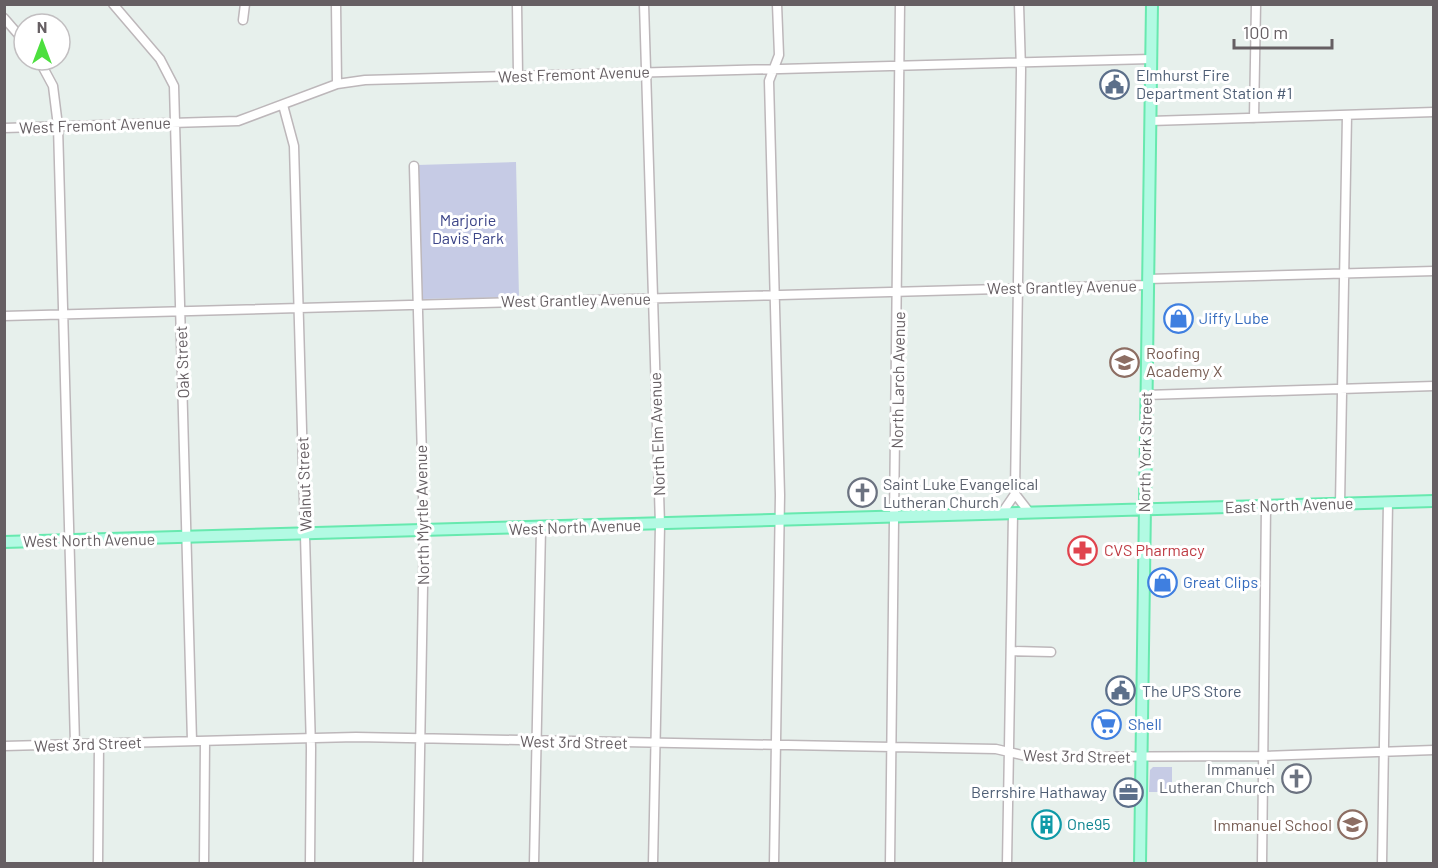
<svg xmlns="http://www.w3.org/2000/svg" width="1438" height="868" viewBox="0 0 1438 868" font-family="Barlow,sans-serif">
<rect width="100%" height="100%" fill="#e7f0ec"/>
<path fill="#c6cbe5" d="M516 162 519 297 422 299 417 165Z
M1153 767H1172V792H1149L1150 770Z"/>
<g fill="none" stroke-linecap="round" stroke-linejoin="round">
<defs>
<path id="minor" d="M113 4 160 59 174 86 192 741
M336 4 337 84
M517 4 518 75
M644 4 660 525 653 864
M1019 4 1021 70 1015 494 1029 512
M4 18 24 41
M243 20 245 4
M39 60 53 86 58 126 75 744
M283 105 294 146 311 748 310 864
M1254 118 1256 4
M1150 121 1434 112
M4 128 238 121 337 84 365 80 1151 59
M414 166 424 531 418 864
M1148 279 1434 271
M4 316 1148 285
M1146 395 1434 386
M1340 504 1347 115
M1002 513 1015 494
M1011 651 1051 652
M4 746 356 737 996 749 1030 757 1263 756 1434 750
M98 864 99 744
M204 864 205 741
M534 864 541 528
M774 864 780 495 769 81 779 55 777 4
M890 864 900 4
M1007 864 1013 513
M1262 864 1266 506
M1382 864 1388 502"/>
<path id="major" d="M4 542 1434 501
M1140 864 1152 4"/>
</defs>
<use href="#minor" stroke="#bdb7ba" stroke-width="11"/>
<use href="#major" stroke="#67e9af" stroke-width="14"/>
<use href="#minor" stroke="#fff" stroke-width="8"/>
<use href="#major" stroke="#b2fae3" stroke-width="10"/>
</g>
<defs>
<symbol id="civic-ring" viewBox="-11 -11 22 22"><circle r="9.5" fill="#fff" stroke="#5c6f8a" stroke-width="1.5"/><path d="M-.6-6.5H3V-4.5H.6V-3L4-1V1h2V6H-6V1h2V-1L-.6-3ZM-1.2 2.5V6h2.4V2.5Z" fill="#5c6f8a"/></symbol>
<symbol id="shop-ring" viewBox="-11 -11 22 22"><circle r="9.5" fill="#fff" stroke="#3f7fe0" stroke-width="1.5"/><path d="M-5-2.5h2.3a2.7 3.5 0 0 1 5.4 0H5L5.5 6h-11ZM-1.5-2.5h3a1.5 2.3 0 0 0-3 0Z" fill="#3f7fe0"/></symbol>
<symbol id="school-ring" viewBox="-11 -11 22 22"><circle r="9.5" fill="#fff" stroke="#8d6e63" stroke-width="1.5"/><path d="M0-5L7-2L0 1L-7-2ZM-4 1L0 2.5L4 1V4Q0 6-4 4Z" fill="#8d6e63"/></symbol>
<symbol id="church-ring" viewBox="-11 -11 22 22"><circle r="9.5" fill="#fff" stroke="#6b7280" stroke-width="1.5"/><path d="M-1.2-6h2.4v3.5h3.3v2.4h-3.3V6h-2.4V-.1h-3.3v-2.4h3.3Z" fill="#6b7280"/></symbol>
<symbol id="pharmacy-ring" viewBox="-11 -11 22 22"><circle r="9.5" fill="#fff" stroke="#e0444e" stroke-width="1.5"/><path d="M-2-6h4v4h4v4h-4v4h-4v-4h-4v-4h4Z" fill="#e0444e"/></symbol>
<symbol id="supermarket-ring" viewBox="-11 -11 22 22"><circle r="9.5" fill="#fff" stroke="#3f7fe0" stroke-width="1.5"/><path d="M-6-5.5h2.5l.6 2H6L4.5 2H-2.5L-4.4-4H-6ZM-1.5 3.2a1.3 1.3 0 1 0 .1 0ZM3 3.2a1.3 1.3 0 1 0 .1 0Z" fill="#3f7fe0"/></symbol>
<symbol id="office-ring" viewBox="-11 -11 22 22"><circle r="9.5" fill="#fff" stroke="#5c6f8a" stroke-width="1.5"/><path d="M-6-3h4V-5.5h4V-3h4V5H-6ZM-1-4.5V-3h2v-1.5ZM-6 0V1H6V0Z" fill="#5c6f8a"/></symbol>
<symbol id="building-ring" viewBox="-11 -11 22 22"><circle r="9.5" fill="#fff" stroke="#0f9aa8" stroke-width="1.5"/><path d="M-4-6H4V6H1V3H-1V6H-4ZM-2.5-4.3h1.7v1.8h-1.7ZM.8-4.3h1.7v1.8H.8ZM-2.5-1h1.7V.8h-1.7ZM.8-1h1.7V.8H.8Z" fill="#0f9aa8"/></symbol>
</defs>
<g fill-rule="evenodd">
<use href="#civic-ring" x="1098" y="68" width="33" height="33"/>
<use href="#shop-ring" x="1162" y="302" width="33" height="33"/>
<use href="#school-ring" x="1108" y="346" width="33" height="33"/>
<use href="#church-ring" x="846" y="476" width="33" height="33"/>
<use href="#pharmacy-ring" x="1066" y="534" width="33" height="33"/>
<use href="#shop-ring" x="1146" y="566" width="33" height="33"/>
<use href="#civic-ring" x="1104" y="674" width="33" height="33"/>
<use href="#supermarket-ring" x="1090" y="708" width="33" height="33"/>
<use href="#church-ring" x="1280" y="762" width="33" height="33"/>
<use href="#office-ring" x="1112" y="776" width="33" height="33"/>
<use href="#building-ring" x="1030" y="808" width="33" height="33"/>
<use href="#school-ring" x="1336" y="808" width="33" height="33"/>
</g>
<g text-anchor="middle" stroke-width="6" stroke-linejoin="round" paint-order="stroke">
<g font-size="16" fill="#665f63" stroke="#fff">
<text transform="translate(574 74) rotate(-2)" y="6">West Fremont Avenue</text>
<text transform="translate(95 125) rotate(-2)" y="6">West Fremont Avenue</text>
<text transform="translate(1062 287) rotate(-1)" y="6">West Grantley Avenue</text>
<text transform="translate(576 300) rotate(-1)" y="6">West Grantley Avenue</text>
<text transform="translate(182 362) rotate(-92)" y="6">Oak Street</text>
<text transform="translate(898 380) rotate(-89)" y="6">North Larch Avenue</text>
<text transform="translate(657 434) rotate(-92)" y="6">North Elm Avenue</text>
<text transform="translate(1145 452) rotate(-89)" y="6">North York Street</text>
<text transform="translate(304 484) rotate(-92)" y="6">Walnut Street</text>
<text transform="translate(1289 505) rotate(-2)" y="6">East North Avenue</text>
<text transform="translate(422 515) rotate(-91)" y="6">North Myrtle Avenue</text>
<text transform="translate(575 527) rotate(-2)" y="6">West North Avenue</text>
<text transform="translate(89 540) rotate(-1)" y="6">West North Avenue</text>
<text transform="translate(574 742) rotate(1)" y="6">West 3rd Street</text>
<text transform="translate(88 744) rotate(-2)" y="6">West 3rd Street</text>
<text transform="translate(1077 756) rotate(1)" y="6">West 3rd Street</text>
</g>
<g font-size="16" fill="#4e5e75" stroke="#fff" text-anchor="start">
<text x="1136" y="81">Elmhurst Fire<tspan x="1136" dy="18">Department Station #1</tspan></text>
<text x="1142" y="697">The UPS Store</text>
<text x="1107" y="798" text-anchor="end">Berrshire Hathaway</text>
</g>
<g font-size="16" fill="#3c4588" stroke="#fff">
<text x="468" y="226">Marjorie<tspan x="468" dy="18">Davis Park</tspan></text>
</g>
<g font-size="16" fill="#366cbe" stroke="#fff" text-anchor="start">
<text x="1199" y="324">Jiffy Lube</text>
<text x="1183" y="588">Great Clips</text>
<text x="1128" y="730">Shell</text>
</g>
<g font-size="16" fill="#785e54" stroke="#fff" text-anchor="start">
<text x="1146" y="359">Roofing<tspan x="1146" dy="18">Academy X</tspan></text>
<text x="1332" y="831" text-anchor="end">Immanuel School</text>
</g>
<g font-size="16" fill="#5b616d" stroke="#fff" text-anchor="start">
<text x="883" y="490">Saint Luke Evangelical<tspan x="883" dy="18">Lutheran Church</tspan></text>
<text x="1275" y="775" text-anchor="end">Immanuel<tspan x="1275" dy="18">Lutheran Church</tspan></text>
</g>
<g font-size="16" fill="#be3a42" stroke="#fff" text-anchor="start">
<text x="1104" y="556">CVS Pharmacy</text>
</g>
<g font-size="16" fill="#0d838f" stroke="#fff" text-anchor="start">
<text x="1067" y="830">One95</text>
</g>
</g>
<rect width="1438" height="868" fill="none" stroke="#665f63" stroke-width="12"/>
<g transform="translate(42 42)"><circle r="28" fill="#ffffff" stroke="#c2bfc1" stroke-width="1.5"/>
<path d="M0-4.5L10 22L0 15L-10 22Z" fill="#4cdf3e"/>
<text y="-9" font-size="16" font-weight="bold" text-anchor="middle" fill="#665f63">N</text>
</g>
<path d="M1234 39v9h98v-9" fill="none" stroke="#665f63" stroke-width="3"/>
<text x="1243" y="39" font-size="18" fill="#665f63" stroke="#ffffff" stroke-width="4.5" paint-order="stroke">100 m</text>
</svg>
